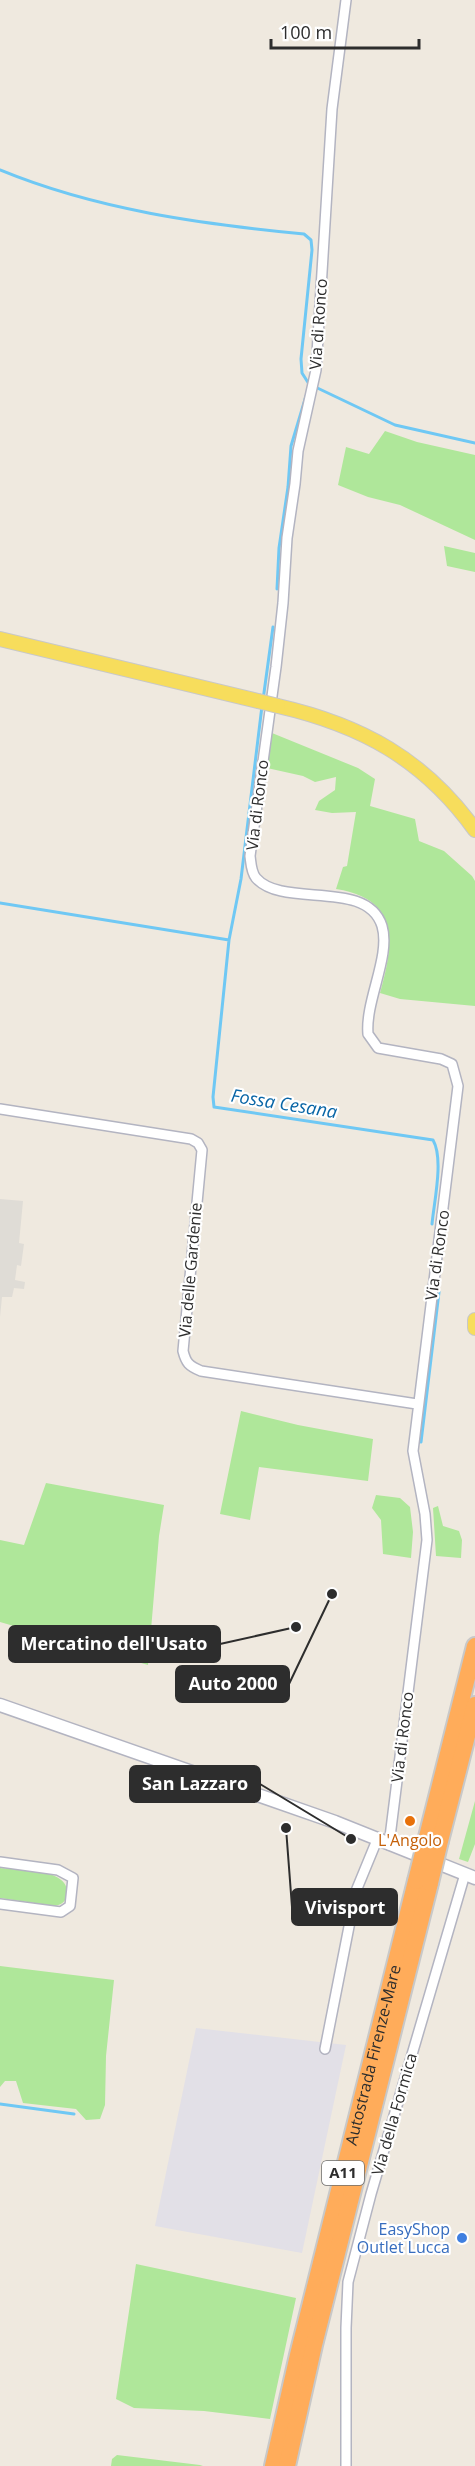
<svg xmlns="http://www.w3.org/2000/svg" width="475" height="2466" viewBox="0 0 475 2466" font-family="'Open Sans',sans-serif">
<rect width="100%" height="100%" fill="#efe9df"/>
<path fill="#e2e0e7" d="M196 2028 346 2045 302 2253 155 2226Z"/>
<path fill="#afe79a" d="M385 431 417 442 475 455V540L400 505 368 497 338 485 346 447 369 454Z
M444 546 475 553V572L447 566Z
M272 733 358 768 375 779 370 806 415 819 419 841 444 851 472 876 475 881V1006L400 999 380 993C394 943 400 899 336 889L343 867 347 866 356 812 332 813 315 810 319 801 335 790 336 777 315 782 303 776 267 768Z
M241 1411 298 1425 373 1439 368 1481 259 1467 250 1520 220 1514Z
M46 1483 164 1505 159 1536 148 1665 0 1622V1540L24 1545Z
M376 1495 400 1498 410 1507 413 1532 411 1558 383 1554 381 1520 372 1508Z
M438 1506 443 1526 459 1531 462 1540 461 1558 436 1556 433 1508Z
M475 1801V1844L468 1862 459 1859Z
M0 1868C19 1870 70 1868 67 1894 66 1902 62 1904 55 1906L0 1898Z
M0 1966 114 1980 106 2056 105 2105 100 2119 86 2120 76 2109 23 2103 16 2081H5L0 2087Z
M136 2264 296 2298 270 2419 204 2411 134 2408 116 2399Z
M117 2455 200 2465 203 2466H111L112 2459Z"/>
<path fill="#dfdcd6" d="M0 1199 23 1201 19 1243 24 1244 21 1266 17 1265 15 1280 25 1282 24 1289 14 1288 12 1297H2L0 1317Z"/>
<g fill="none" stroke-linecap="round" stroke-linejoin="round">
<path stroke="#6fc8f4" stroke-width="3" d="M0 170C97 210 201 224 304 234L311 240 312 250 301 359 302 373 309 384 395 425 475 443
M277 589 279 548 288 487 291 446 306 396
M263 700 273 627
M262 706 241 879 229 940 213 1097 214 1107 433 1140C444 1159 434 1202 432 1224
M0 903 229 940
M421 1442 439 1292
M0 2104 74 2114"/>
<defs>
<path id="minor" d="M346 0 332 109 316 370 298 451 295 484 287 538 283 603 276 667 250 856C251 863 251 872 256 878 283 909 367 878 382 926 391 956 365 1001 368 1034L378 1048 441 1059 452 1064 458 1086 413 1451 425 1514 427 1540 389 1845
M0 1109 191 1139 198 1143 202 1150 183 1351C186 1363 189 1366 201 1371L417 1404
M0 1862 58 1870 73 1878 70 1906 61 1912 0 1904
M325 2049 356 1891 377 1840
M346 2466V2328L348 2282 371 2194 465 1874"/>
<path id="secondary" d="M0 1705 335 1822 475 1878"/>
<path id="primary" d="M0 639 258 701
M278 706C361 725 424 759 475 830
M475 1320V1328"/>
<g id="motorway">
<path d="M427 1837 475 1646"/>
<path d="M440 1841 475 1705"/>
<path id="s1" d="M273 2466 298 2355 416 1881"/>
<path d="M287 2466 314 2345 430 1883"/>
</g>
</defs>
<use href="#minor" stroke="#b3b4c1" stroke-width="12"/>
<use href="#secondary" stroke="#b3b4c1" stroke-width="15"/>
<use href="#primary" stroke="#c8c8c8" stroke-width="16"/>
<use href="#motorway" stroke="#c8c8c8" stroke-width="20"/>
<use href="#minor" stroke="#fff" stroke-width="9"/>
<use href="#secondary" stroke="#fff" stroke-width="12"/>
<use href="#primary" stroke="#f7dd5c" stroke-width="14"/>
<use href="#motorway" stroke="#ffac5a" stroke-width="16"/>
<defs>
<path id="primary-bridge" d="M258 701 278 706"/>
<path id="motorway-bridge" d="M416 1881 427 1837
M430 1883 440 1841"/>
</defs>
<use href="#primary-bridge" stroke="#c8c8c8" stroke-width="16" stroke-linecap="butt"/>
<use href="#motorway-bridge" stroke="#c8c8c8" stroke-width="20" stroke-linecap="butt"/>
<use href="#primary-bridge" stroke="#f7dd5c" stroke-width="14"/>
<use href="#motorway-bridge" stroke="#ffac5a" stroke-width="16"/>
</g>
<circle fill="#e8710a" stroke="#fff" stroke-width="2" cx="410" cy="1821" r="6"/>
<circle fill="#3f7fe0" stroke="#fff" stroke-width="2" cx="462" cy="2238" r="6"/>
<g text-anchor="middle" stroke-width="4.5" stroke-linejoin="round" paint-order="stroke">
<rect fill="#fff" stroke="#6c6c6c" stroke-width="1.5" x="322" y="2161" width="42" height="24" rx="4.5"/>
<g font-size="15" font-weight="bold" fill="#2d2d2d">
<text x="343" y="2178">A11</text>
</g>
<g font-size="16" fill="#2d2d2d" stroke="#fff">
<text transform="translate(318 324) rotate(-86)" y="6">Via di Ronco</text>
<text transform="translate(257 805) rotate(-83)" y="6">Via di Ronco</text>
<text transform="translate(437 1255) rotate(-82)" y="6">Via di Ronco</text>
<text transform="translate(190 1270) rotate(-85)" y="6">Via delle Gardenie</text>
<text transform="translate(402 1737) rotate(-83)" y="6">Via di Ronco</text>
<text dy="6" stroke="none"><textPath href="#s1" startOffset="423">Autostrada Firenze-Mare</textPath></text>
<text transform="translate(394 2114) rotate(-74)" y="6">Via della Formica</text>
</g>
<g font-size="16" fill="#c56008" stroke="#fff">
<text x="410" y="1846">L'Angolo</text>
</g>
<g font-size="16" fill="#366cbe" stroke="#fff" text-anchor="end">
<text x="450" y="2235">EasyShop<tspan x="450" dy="18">Outlet Lucca</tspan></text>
</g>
<g font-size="18" font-style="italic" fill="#0865a6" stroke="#fff">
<text transform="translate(284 1104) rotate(9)" y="6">Fossa Cesana</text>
</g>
</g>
<path fill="none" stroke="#2d2d2d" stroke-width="2" d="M296 1627L220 1644M332 1594L289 1684M351 1839L260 1784M286 1828L292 1907"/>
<g fill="#2d2d2d" stroke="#fff" stroke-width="2">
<circle cx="296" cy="1627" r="6"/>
<circle cx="332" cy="1594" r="6"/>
<circle cx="351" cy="1839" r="6"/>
<circle cx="286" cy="1828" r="6"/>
</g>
<g fill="#2d2d2d" stroke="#2d2d2d" stroke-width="2">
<rect x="9" y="1626" width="211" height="36" rx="6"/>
<rect x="176" y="1666" width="113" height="36" rx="6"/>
<rect x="130" y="1766" width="130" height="36" rx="6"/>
<rect x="292" y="1889" width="105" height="36" rx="6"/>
</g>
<g font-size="18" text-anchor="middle" font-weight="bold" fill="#fff">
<text x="114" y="1650">Mercatino dell'Usato</text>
<text x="233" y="1690">Auto 2000</text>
<text x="195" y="1790">San Lazzaro</text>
<text x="345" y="1914">Vivisport</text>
</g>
<path d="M271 39v9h148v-9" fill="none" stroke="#2d2d2d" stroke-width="3"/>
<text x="280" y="39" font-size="18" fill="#2d2d2d" stroke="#ffffff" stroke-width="4.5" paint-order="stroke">100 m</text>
</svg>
